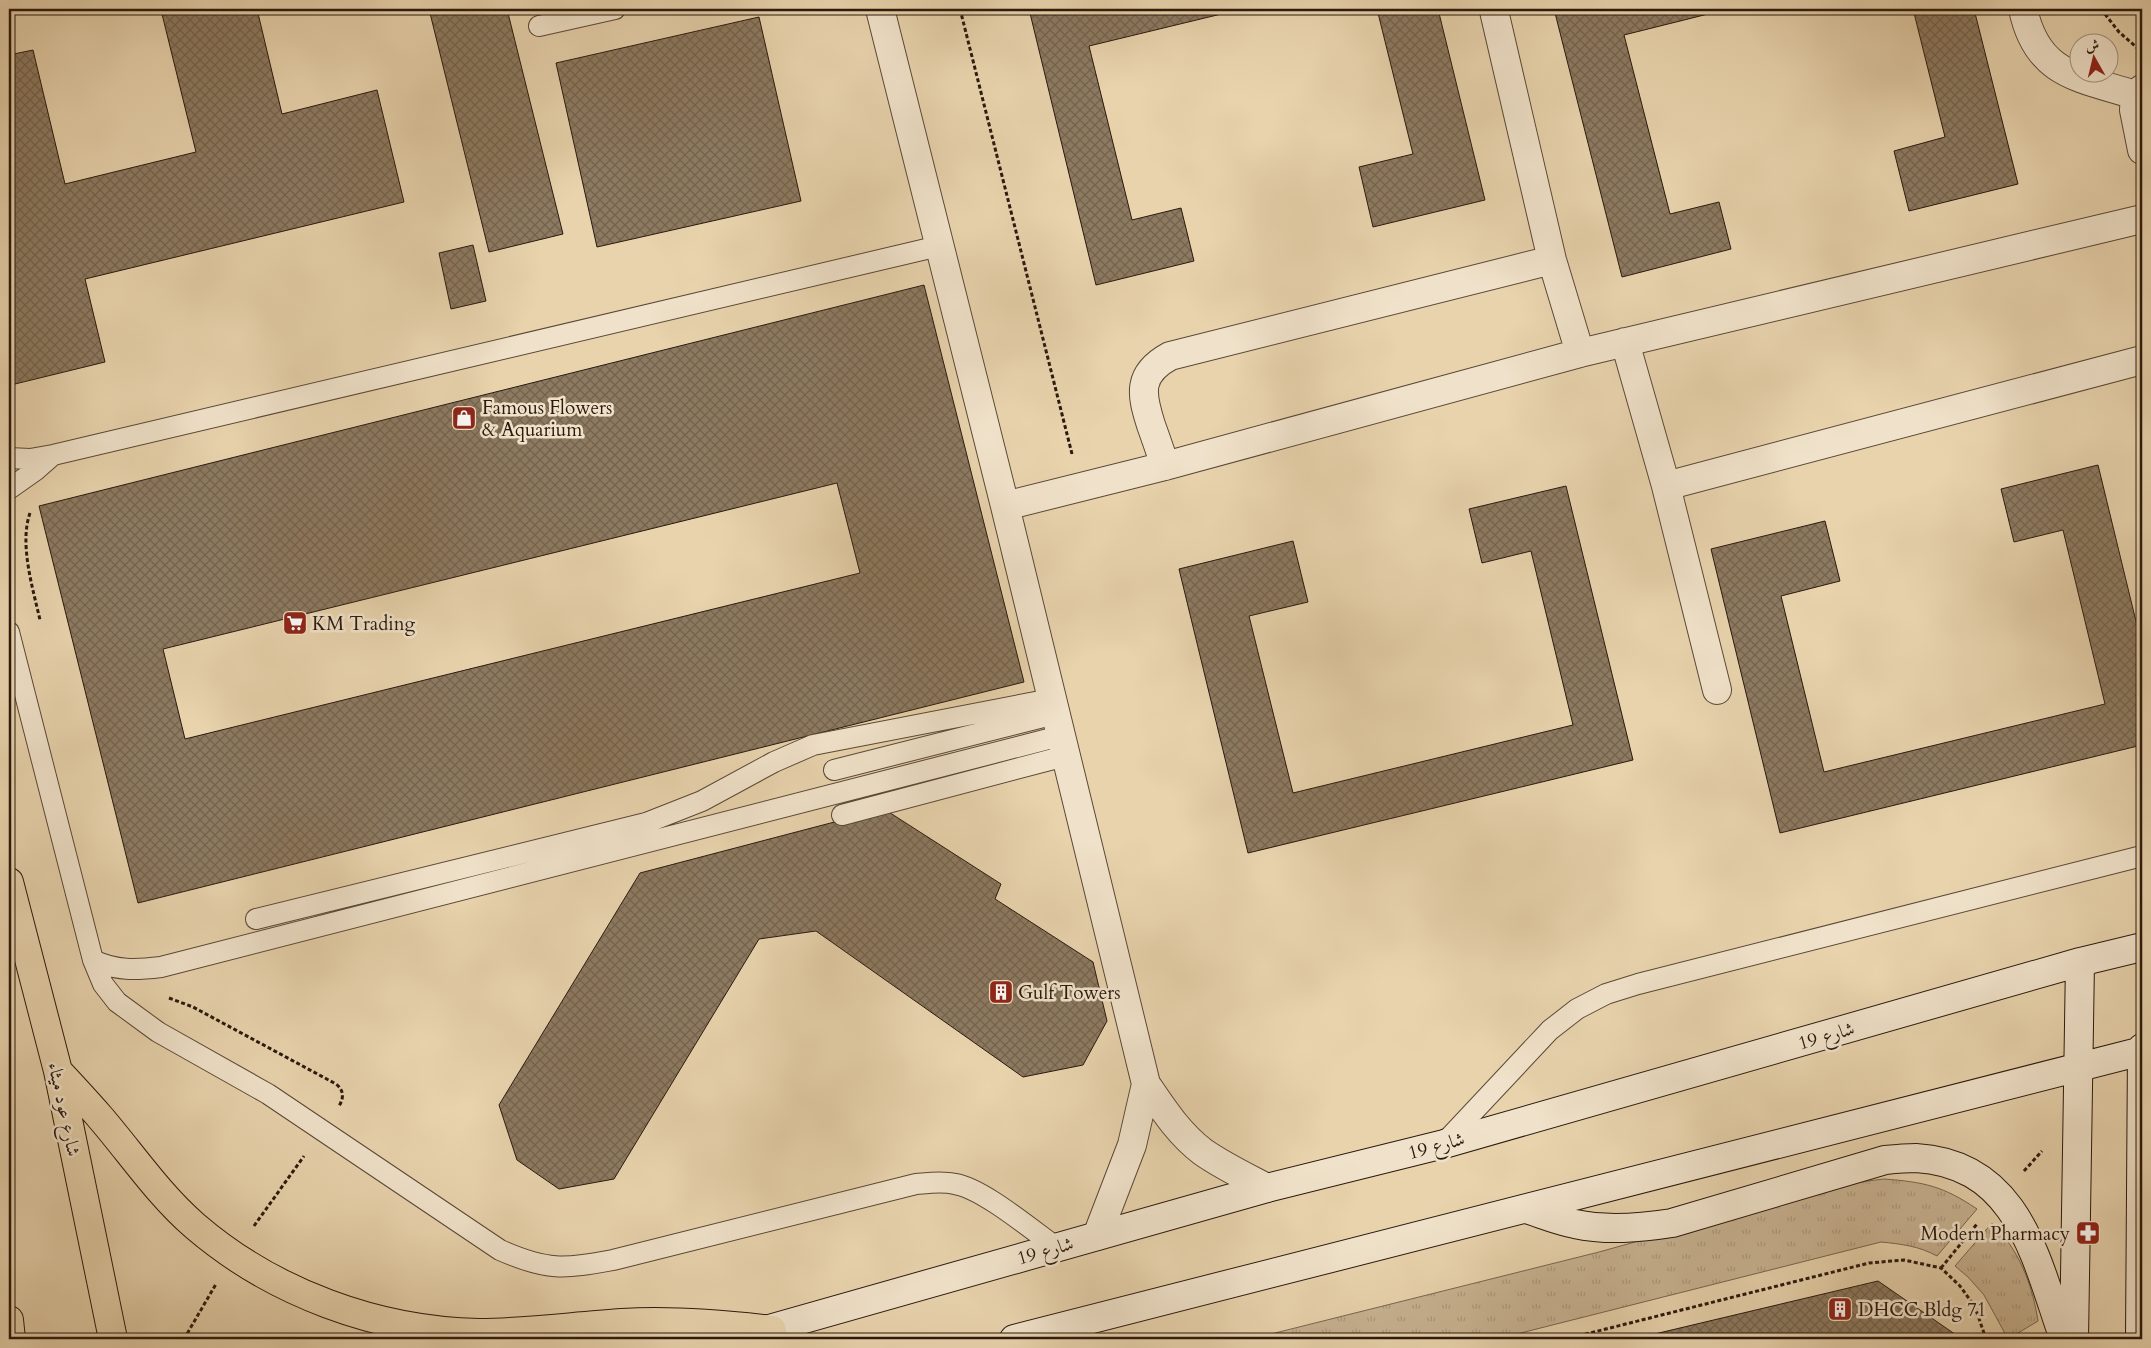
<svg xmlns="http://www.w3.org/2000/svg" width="2151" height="1348" viewBox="0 0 2151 1348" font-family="Cardo,Amiri,serif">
<defs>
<pattern id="grass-tufts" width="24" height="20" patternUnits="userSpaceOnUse" patternTransform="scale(1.25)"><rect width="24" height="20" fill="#c8b392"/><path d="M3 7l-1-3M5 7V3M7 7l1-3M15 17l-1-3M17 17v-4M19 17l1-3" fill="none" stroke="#ac997d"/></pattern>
<pattern id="building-cross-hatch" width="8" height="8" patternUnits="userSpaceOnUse" patternTransform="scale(1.25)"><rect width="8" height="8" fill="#8d7a61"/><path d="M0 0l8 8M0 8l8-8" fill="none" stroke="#73634e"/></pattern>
</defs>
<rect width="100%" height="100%" fill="#e8d3ad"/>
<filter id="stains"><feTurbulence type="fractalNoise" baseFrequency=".004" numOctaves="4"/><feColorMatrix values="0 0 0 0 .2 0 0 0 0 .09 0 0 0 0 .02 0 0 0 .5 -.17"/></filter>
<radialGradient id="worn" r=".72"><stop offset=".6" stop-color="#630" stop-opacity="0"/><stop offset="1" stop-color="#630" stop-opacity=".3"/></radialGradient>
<path fill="url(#grass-tufts)" stroke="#796650" d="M1884 1179C1924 1182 1943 1186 1977 1209L1937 1256C1919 1246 1901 1244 1881 1242L1497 1339H1251L1599 1252 1843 1184Z
M1992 1223C2019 1250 2032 1283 2038 1321L2008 1339 1984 1295 1968 1277 1955 1266Z"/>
<path fill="url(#building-cross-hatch)" stroke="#2a190e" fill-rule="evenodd" d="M166 9H257L282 114 377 90 404 202 85 279 105 362 15 384 9 358V55L33 50 65 184 196 152 161 10Z
M429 9H507L563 234 489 252Z
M1029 9H1242L1089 46 1132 220 1181 208 1194 261 1096 285Z
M1377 9H1438L1485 200 1373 227 1359 167 1413 154Z
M1554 9H1728L1624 35 1670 214 1719 202 1731 249 1622 277Z
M1913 9H1974L2018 184 1909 211 1894 151 1945 137Z
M759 17 801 201 597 247 556 63Z
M473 245 486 301 451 309 439 253Z
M924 285 1024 682 138 903 39 506ZM837 483 860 573 185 739 163 649Z
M2098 465 2142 646V745L1780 833 1711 549 1825 521 1840 581 1781 596 1824 772 2105 704 2063 530 2014 542 2001 489Z
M1566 486 1633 760 1248 853 1179 569 1293 541 1308 602 1249 616 1293 793 1573 725 1531 551 1482 563 1469 509Z
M884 809 1001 884 995 899 1093 962 1107 1021 1083 1065 1023 1077 816 931 759 939 614 1179 559 1189 517 1160 499 1105 640 873Z
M1878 1281 1962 1339H1643L1642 1337Z"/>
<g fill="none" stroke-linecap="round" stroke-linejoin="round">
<defs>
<path id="lane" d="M539 26 615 9
M9 458 30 459 53 455 939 246
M9 489 36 470 53 455
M9 632 93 960 103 984 117 1002 158 1032 268 1094 500 1250C547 1271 564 1269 613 1260L916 1184C929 1183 942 1181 955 1184 982 1188 1032 1230 1056 1247
M834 770 1055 714
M842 815 1065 756
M256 919 646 823 702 801 774 762 813 745 1051 699
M93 960C116 971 136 970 161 967L1060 736
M1444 1143 1550 1030 1577 1009 1606 994 1638 984 2142 856"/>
<path id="street" d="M880 9 1005 506 1146 1084C1163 1109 1179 1134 1203 1152 1223 1166 1246 1177 1267 1188
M2023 9C2037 75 2078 77 2135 95
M1494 11 1552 260 1580 353
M2142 89 2135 95 2134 110 2142 150
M1625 342 1666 486 1717 690
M1165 466C1161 453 1156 439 1151 425 1141 394 1137 374 1170 356L1552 260
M1666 486 2142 360
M1005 506 1165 466 1580 353 2142 219
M1097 1236 1132 1145 1146 1084"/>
<path id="secondary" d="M1526 1209C1542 1214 1558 1221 1575 1224 1607 1231 1640 1228 1672 1223L1885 1160C1895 1159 1906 1158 1916 1158 2019 1164 2036 1260 2064 1339
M748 1335 1267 1188 1444 1144 2080 962 2142 947
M1014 1339 2142 1051
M2074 1339 2080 962
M2140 1339 2142 1048"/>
<path id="primary" d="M9 882 58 1071 113 1339
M58 1071C72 1086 86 1101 99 1116 131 1153 158 1194 195 1226 273 1293 377 1331 479 1333 527 1333 574 1326 622 1323 672 1320 722 1324 772 1330
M9 1320 11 1339"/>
</defs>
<use href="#lane" stroke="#5a4836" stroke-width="22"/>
<use href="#street" stroke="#5a4836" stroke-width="30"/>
<use href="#secondary" stroke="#2a190e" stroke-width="30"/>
<use href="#primary" stroke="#2a190e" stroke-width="30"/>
<path stroke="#2a190e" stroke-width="3" stroke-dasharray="4 2.5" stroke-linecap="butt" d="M960 9 1072 454
M2101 9 2119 32 2142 52
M30 513C19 544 33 589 40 620
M169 998 193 1007 336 1084C344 1090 344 1098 339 1106
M2024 1171 2042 1151
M254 1226 304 1156
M1941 1268 1977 1224
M184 1339 216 1284
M1566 1339 1869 1263 1904 1260 1941 1268 1960 1286 1975 1307 1986 1339"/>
<use href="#lane" stroke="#f0e2ca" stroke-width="20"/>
<use href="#street" stroke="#f0e2ca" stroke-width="28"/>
<use href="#secondary" stroke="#f0e2ca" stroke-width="28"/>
<use href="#primary" stroke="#e8d3ad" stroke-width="28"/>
</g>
<defs>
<symbol id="shop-square" viewBox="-11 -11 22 22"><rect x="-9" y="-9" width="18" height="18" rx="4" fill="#8f2418" stroke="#f0e2ca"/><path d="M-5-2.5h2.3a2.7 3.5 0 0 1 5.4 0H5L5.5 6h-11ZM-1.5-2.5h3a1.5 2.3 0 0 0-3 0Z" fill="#fff"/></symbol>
<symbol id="supermarket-square" viewBox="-11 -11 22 22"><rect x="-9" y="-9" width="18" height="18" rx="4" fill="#8f2418" stroke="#f0e2ca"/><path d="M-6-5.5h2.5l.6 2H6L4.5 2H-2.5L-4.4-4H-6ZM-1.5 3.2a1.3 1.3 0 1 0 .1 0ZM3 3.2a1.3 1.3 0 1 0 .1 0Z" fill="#fff"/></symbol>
<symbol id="building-square" viewBox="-11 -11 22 22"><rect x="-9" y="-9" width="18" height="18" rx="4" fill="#8f2418" stroke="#f0e2ca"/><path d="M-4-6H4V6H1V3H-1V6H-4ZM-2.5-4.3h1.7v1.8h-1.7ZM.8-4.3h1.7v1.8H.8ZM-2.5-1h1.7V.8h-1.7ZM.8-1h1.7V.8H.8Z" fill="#fff"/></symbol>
<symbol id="pharmacy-square" viewBox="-11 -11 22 22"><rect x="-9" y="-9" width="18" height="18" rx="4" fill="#8f2418" stroke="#f0e2ca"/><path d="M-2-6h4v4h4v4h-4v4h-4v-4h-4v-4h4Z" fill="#fff"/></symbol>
</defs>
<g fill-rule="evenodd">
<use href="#shop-square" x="450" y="404" width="28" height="28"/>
<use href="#supermarket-square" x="281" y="609" width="28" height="28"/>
<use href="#building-square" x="987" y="978" width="28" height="28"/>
<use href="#pharmacy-square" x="2074" y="1219" width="28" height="28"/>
<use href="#building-square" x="1826" y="1295" width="28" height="28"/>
</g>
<g text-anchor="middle" stroke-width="5" stroke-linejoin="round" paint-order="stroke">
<g font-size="19" fill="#2a190e" stroke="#f0e2ca" text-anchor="start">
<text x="482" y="414">Famous Flowers<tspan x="482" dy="22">&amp; Aquarium</tspan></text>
<text x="312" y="630">KM Trading</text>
<text x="1018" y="999">Gulf Towers</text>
<text x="2070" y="1240" text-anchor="end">Modern Pharmacy</text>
<text x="1858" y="1316">DHCC Bldg 71</text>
</g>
<g font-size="19" fill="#2a190e" stroke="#f0e2ca">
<text transform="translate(1826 1035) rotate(-16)" y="7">شارع 19</text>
<text transform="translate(65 1109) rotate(78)" y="7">شارع عود ميثاء</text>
<text transform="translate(1436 1145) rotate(-15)" y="7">شارع 19</text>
<text transform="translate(1045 1250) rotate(-16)" y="7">شارع 19</text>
</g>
</g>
<rect width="2151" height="1348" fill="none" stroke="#e8d3ad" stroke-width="30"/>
<rect x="10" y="10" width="2131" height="1328" fill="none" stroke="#2a190e" stroke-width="2.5"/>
<rect x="15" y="15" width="2121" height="1318" fill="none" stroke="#2a190e"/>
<g transform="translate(2094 58) rotate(352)"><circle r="24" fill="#f0e2ca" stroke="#a1927f"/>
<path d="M0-4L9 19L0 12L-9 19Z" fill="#8f2418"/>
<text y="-8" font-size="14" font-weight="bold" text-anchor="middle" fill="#2a190e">ش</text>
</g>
<rect width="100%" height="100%" filter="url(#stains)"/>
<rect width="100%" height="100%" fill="url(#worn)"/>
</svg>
